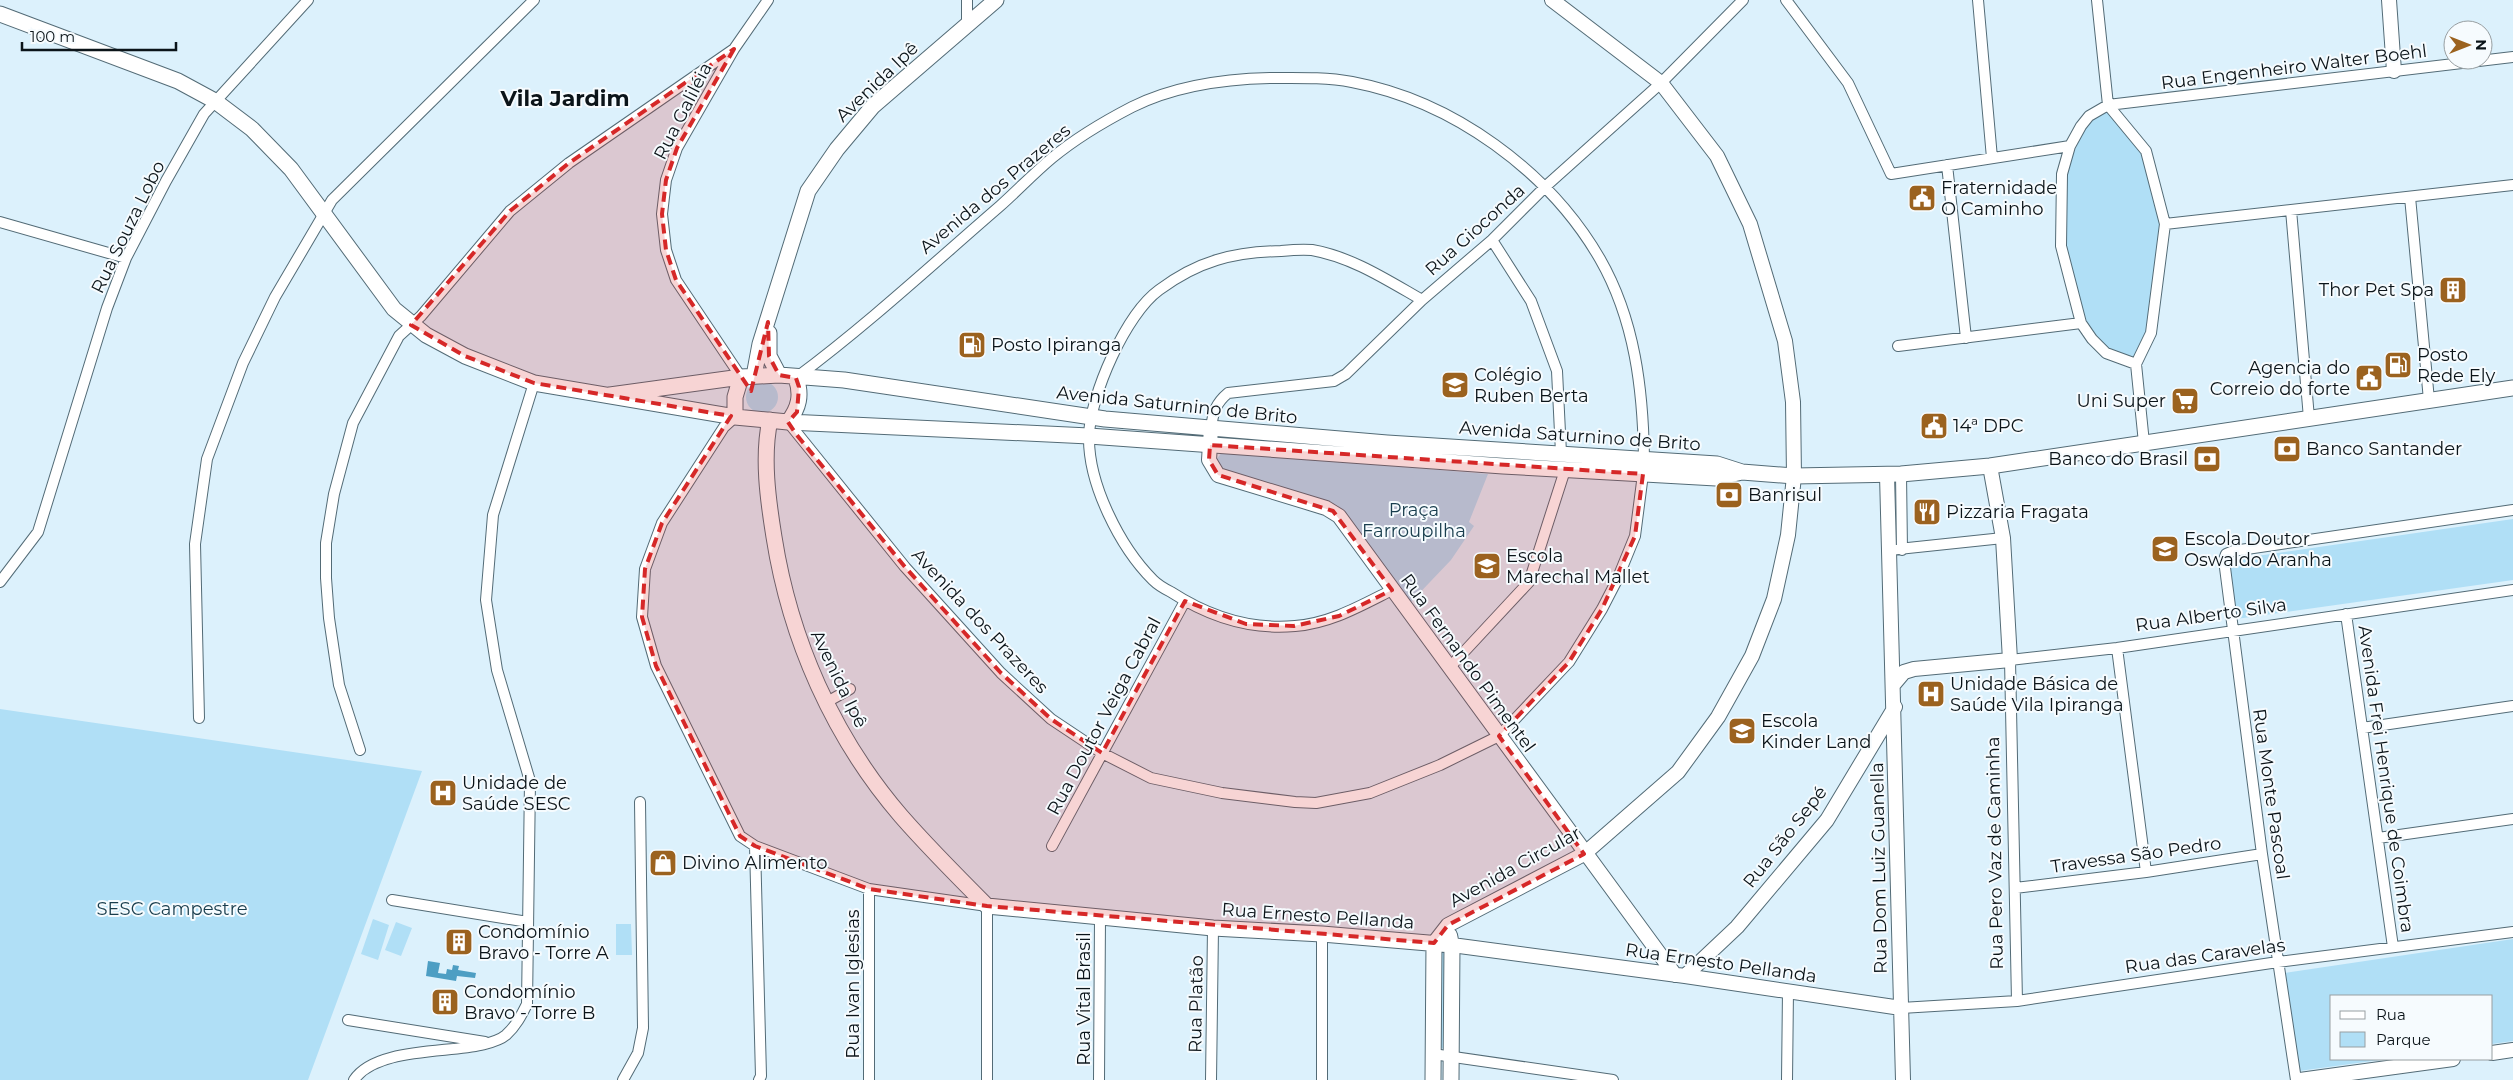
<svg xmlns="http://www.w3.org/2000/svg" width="2513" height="1080" viewBox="0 0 2513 1080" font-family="Montserrat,sans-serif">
<rect width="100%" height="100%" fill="#dcf1fc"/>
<path fill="#b0dff6" d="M2108 109 2147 152 2161 223 2148 331 2134 359 2108 350 2086 322 2065 244V173L2086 125Z
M746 397a16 16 0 1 1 32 0a16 16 0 1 1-32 0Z
M1222 452 1488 474 1469 522 1474 526 1451 560 1410 603 1337 505 1221 471 1216 460Z
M2513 519V580L2236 619 2229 560Z
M0 709 422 771 308 1080H0Z
M373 919 389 925 378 960 361 954Z
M396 922 412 928 401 956 385 950Z
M616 924H631L632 955H616Z
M2513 939V1041L2492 1044V996H2332V1059H2387L2299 1071 2285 973Z
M1435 945 1450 948 1447 1050 1437 1046Z"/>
<path fill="#4d9ec3" d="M428 961 440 963 438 973 446 974 447 969 452 970 453 965 459 966 458 970 476 973 475 978 457 976 456 981 426 976Z"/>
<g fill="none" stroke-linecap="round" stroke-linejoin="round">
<defs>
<path id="minor" d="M967 0V23
M1786 0 1848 83 1891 174 2070 146
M1978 0 1992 158
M2097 0 2108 105 2146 151 2165 224 2151 333 2136 364 2144 443
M1947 165 1966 338
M2410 197 2429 400
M2291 210 2309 418
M0 222 126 258
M2165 224 2513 185
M1492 240 1531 301 1557 371 1561 453
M1898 346 2081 323
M2136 364 2106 353 2092 339 2081 323 2061 246 2062 174 2070 146 2081 126 2089 116 2108 105 2513 57
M741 377 676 280 666 250 662 214 666 180 677 148 734 49 768 0
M797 377C867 325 934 263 1000 206 1018 190 1034 173 1052 158 1076 138 1105 121 1132 107 1174 86 1223 79 1270 78 1297 78 1325 77 1352 82 1453 101 1549 171 1600 259 1635 320 1643 390 1644 458
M735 417 724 427 662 523 645 569 642 617 656 666 740 836 755 846 869 889 987 906V1080
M788 422 905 567 1001 673 1051 719 1102 753 1151 778 1222 793 1295 802 1316 803 1370 793 1440 765 1499 736 1569 662 1602 609 1617 580 1635 536 1643 474
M1211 428C1213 412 1216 403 1228 393L1334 381 1346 374 1422 300 1492 240 1546 186 1661 83 1743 0
M1901 474 1902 550
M1889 550 2003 538
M0 582 38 532 107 308 126 258 166 181 204 114 308 0
M1392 590C1360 606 1331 623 1295 626 1251 630 1208 616 1171 592 1165 589 1158 585 1153 580 1120 547 1088 484 1089 436 1090 395 1126 314 1159 290 1198 261 1233 252 1281 251 1291 250 1302 249 1312 250 1352 257 1387 280 1422 300
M2346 614 2393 947
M2117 648 2146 872
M1449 668 1529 582 1565 470
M827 702 850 689
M199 718 195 544 207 459 243 363 275 297 332 200 534 0
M2362 728 2513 706
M360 750 339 685 329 618 326 578V543L334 494 353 423 399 336 421 316 510 211 569 163 734 49
M2378 838 2513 819
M755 846 761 1076 759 1080
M1052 846 1185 601
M2015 888 2146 872 2262 854
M869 889V1080
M392 900 528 922
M2017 1001 2010 660 2117 648 2513 590
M1901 1008 2017 1001 2278 962 2513 932
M348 1020 485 1042
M1433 1054 1613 1080
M354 1080C375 1048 446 1053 481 1045 489 1043 499 1041 506 1035 516 1026 521 1016 527 1004L530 781 497 670 486 600 493 515 534 383
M623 1080 638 1053 643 1028 640 802
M1099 1080 1100 917
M1211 1080 1213 928
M1322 1080V934
M1787 1080 1788 991
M2296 1080 2262 854 2224 560 2226 554 2233 551 2513 510"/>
<path id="tertiary" d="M2389 0 2394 71
M1211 428 1209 460 1218 475 1326 508 1339 516 1675 975
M1887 475 1903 1080
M1893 685 1904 672 1914 669 2010 660 2003 538 1990 466
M1450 935 1452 945 1685 976 1901 1008
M1434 943 1448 925 1584 854 1678 772 1718 717 1752 656 1774 599 1788 535 1794 476 1793 402 1785 341 1750 224 1717 156 1661 83 1552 0
M1685 976 1737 927 1827 820 1895 707
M2492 1053 2513 1050
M2300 1080 2453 1059"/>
<path id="secondary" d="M0 14 178 81 215 101 252 129 291 169 394 309 426 335 465 356 534 383 735 417 788 422 1089 436 1503 466 1716 478 1742 472
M769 333V356L779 375
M754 376 760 344 808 191 837 149 873 106 996 0
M610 395 741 377 779 375 844 380 1105 419 1387 443 1717 464 1742 472 1794 476 1901 474 1990 466 2513 388
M735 417V397L741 377
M770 420C762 457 768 500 774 537 790 639 833 737 901 816 928 847 958 877 987 906L1213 928 1322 934 1452 945 1451 1080
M788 422C799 408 802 395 796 378
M1433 1080 1434 943"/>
</defs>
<use href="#minor" stroke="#536b76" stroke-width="12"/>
<use href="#tertiary" stroke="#536b76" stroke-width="16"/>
<use href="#secondary" stroke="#536b76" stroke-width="17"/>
<use href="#minor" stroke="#fff" stroke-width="10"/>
<use href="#tertiary" stroke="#fff" stroke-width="14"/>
<use href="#secondary" stroke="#fff" stroke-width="15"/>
</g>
<path fill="#d62828" fill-opacity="0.2" stroke="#d62828" stroke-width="4" stroke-dasharray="10 6" stroke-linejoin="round" d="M734 49 677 148 666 180 662 214 666 250 676 280 751 391 768 322 769 356 779 375 796 378 799 387 797 412 788 422 796 434 905 567 1001 673 1051 719 1102 753 1185 601 1246 624 1294 626 1339 616 1392 590 1333 511 1218 475 1209 460 1210 445 1643 474 1635 536 1602 609 1569 662 1499 736 1584 854 1448 925 1434 943 987 906 869 889 755 846 740 836 656 666 642 617 645 569 662 523 731 416 534 383 465 356 411 325 510 211 569 163Z"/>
<defs>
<symbol id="civic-square" viewBox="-11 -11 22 22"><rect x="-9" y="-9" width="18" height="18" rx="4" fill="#9b621f" stroke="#f6fbfe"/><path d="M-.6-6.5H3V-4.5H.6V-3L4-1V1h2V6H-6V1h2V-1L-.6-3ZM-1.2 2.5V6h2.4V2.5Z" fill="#fff"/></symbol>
<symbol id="building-square" viewBox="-11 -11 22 22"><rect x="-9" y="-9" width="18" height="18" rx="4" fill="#9b621f" stroke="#f6fbfe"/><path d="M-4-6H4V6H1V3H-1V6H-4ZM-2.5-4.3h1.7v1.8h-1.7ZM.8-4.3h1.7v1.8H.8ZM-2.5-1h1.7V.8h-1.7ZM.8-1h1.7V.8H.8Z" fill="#fff"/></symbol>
<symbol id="fuel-square" viewBox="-11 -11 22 22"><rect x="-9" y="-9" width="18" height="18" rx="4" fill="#9b621f" stroke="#f6fbfe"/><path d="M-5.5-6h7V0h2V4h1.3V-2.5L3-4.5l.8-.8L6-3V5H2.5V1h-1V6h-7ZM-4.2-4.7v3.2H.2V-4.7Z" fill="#fff"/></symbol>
<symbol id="school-square" viewBox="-11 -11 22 22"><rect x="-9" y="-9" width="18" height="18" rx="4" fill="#9b621f" stroke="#f6fbfe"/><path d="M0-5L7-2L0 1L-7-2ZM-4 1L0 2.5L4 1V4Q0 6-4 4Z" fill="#fff"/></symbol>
<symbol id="supermarket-square" viewBox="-11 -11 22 22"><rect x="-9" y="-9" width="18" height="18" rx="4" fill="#9b621f" stroke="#f6fbfe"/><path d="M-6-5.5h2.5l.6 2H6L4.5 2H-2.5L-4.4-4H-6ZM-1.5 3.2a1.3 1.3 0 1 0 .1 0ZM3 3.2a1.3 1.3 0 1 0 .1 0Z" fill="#fff"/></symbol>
<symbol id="bank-square" viewBox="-11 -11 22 22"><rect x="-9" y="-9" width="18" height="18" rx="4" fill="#9b621f" stroke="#f6fbfe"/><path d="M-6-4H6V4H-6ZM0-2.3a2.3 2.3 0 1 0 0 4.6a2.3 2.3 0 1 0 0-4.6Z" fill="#fff"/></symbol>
<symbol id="restaurant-square" viewBox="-11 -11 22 22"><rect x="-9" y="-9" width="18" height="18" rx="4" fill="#9b621f" stroke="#f6fbfe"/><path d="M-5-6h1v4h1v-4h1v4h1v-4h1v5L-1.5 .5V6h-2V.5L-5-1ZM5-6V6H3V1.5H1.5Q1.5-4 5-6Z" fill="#fff"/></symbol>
<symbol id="hospital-square" viewBox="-11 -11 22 22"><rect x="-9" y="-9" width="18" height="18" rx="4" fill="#9b621f" stroke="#f6fbfe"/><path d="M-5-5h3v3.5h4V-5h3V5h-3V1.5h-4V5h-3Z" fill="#fff"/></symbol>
<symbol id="shop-square" viewBox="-11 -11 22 22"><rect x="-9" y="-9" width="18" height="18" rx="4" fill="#9b621f" stroke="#f6fbfe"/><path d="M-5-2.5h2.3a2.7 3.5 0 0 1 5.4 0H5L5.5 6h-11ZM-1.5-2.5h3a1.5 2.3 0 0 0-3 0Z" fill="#fff"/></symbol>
</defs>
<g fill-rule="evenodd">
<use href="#civic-square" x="1906" y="182" width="32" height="32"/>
<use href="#building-square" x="2437" y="274" width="32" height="32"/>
<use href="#fuel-square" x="956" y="329" width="32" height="32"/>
<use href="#fuel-square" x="2382" y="349" width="32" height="32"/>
<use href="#civic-square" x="2353" y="362" width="32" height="32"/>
<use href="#school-square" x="1439" y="369" width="32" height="32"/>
<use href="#supermarket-square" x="2169" y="385" width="32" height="32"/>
<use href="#civic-square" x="1918" y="410" width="32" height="32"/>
<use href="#bank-square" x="2271" y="433" width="32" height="32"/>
<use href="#bank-square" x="2191" y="443" width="32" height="32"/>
<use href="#bank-square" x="1713" y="479" width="32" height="32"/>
<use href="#restaurant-square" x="1911" y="496" width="32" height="32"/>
<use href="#school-square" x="2149" y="533" width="32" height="32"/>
<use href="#school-square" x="1471" y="550" width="32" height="32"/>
<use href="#hospital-square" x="1915" y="678" width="32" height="32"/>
<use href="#school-square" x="1726" y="715" width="32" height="32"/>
<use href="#hospital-square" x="427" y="777" width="32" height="32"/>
<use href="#shop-square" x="647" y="847" width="32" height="32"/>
<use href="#building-square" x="443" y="926" width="32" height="32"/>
<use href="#building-square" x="429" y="986" width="32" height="32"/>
</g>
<g text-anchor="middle" stroke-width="4" stroke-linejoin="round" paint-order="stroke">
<g font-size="18" fill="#0b1419" stroke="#f6fbfe">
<text transform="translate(2294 67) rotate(-7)" y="6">Rua Engenheiro Walter Boehl</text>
<text transform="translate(877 82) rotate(-44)" y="6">Avenida Ipê</text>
<text transform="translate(683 111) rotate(-63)" y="6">Rua Galiléia</text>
<text transform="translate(995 189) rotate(-40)" y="6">Avenida dos Prazeres</text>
<text transform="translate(128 227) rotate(-64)" y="6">Rua Souza Lobo</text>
<text transform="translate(1475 230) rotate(-42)" y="6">Rua Gioconda</text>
<text transform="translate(1177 405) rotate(6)" y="6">Avenida Saturnino de Brito</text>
<text transform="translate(1580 436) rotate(4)" y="6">Avenida Saturnino de Brito</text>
<text transform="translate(2211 615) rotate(-8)" y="6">Rua Alberto Silva</text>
<text transform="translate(980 621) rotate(47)" y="6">Avenida dos Prazeres</text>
<text transform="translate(1468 663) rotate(54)" y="6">Rua Fernando Pimentel</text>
<text transform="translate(839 679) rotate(64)" y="6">Avenida Ipê</text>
<text transform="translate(1104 716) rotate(-62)" y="6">Rua Doutor Veiga Cabral</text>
<text transform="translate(2386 779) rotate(82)" y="6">Avenida Frei Henrique de Coimbra</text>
<text transform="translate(2271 794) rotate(82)" y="6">Rua Monte Pascoal</text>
<text transform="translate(1785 837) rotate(-52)" y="6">Rua São Sepé</text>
<text transform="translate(1995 853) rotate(-91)" y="6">Rua Pero Vaz de Caminha</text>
<text transform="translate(2136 855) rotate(-8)" y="6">Travessa São Pedro</text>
<text transform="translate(1515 867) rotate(-29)" y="6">Avenida Circular</text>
<text transform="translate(1879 868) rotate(-91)" y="6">Rua Dom Luiz Guanella</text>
<text transform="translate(1318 916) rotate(4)" y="6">Rua Ernesto Pellanda</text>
<text transform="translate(2205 956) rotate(-8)" y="6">Rua das Caravelas</text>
<text transform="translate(1721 963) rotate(8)" y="6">Rua Ernesto Pellanda</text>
<text transform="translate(853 984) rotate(-90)" y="6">Rua Ivan Iglesias</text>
<text transform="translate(1084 999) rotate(-90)" y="6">Rua Vital Brasil</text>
<text transform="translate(1196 1004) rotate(-89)" y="6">Rua Platão</text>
</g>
<g font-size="18" fill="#0b1419" stroke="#f6fbfe" text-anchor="start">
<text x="1941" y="194">Fraternidade<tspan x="1941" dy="21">O Caminho</tspan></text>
<text x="2434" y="296" text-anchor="end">Thor Pet Spa</text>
<text x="991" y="351">Posto Ipiranga</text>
<text x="2417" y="361">Posto<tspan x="2417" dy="21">Rede Ely</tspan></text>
<text x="2350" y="374" text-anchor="end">Agencia do<tspan x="2350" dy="21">Correio do forte</tspan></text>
<text x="1474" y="381">Colégio<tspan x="1474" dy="21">Ruben Berta</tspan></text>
<text x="2166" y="407" text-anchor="end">Uni Super</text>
<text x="1953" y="432">14ª DPC</text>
<text x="2306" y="455">Banco Santander</text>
<text x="2188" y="465" text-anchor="end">Banco do Brasil</text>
<text x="1748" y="501">Banrisul</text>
<text x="1946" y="518">Pizzaria Fragata</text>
<text x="2184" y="545">Escola Doutor<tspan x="2184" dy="21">Oswaldo Aranha</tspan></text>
<text x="1506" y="562">Escola<tspan x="1506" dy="21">Marechal Mallet</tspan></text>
<text x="1950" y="690">Unidade Básica de<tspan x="1950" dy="21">Saúde Vila Ipiranga</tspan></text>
<text x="1761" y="727">Escola<tspan x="1761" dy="21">Kinder Land</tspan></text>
<text x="462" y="789">Unidade de<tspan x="462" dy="21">Saúde SESC</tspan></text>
<text x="682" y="869">Divino Alimento</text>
<text x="478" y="938">Condomínio<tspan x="478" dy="21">Bravo - Torre A</tspan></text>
<text x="464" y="998">Condomínio<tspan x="464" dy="21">Bravo - Torre B</tspan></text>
</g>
<g font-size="18" fill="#183d4d" stroke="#f6fbfe">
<text x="1414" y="516">Praça<tspan x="1414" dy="21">Farroupilha</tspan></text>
<text x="172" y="915">SESC Campestre</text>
</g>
<g font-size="22" font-weight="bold" fill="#0b1419" stroke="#f6fbfe">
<text x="565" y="106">Vila Jardim</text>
</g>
</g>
<rect x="2330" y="995" width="162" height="65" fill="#f6fbfe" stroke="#989fa2"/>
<rect x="2340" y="1011" width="25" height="8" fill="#ffffff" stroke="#989fa2"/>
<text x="2376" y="1020" font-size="15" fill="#0b1419">Rua</text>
<rect x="2340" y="1032" width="25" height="15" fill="#b0dff6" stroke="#989fa2"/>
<text x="2376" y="1045" font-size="15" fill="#0b1419">Parque</text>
<g transform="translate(2468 45) rotate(90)"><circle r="24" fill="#f6fbfe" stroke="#989fa2"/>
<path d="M0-4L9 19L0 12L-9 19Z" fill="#9b621f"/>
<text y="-8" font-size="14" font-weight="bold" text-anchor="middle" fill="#0b1419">N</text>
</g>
<path d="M22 42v8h154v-8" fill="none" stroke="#0b1419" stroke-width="2.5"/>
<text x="30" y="42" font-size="15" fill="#0b1419" stroke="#f6fbfe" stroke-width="4" paint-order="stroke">100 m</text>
</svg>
